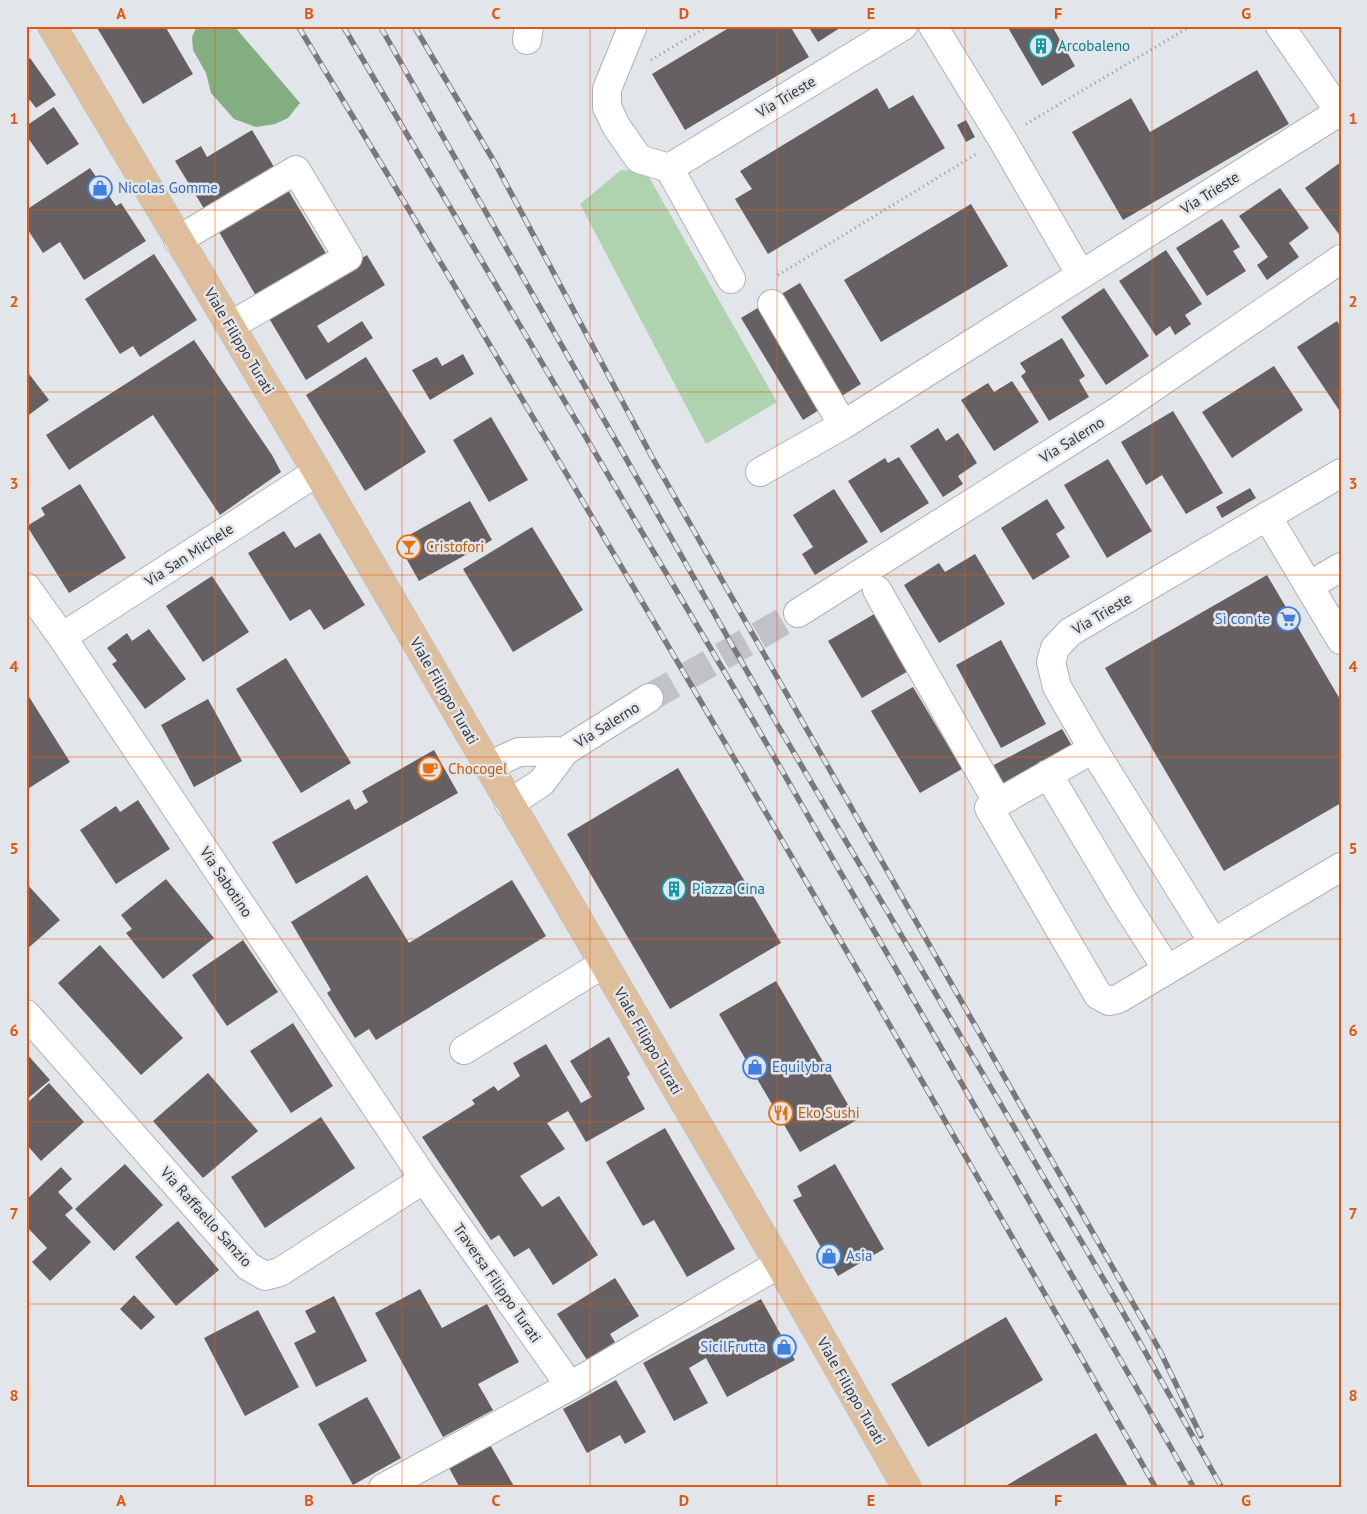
<svg xmlns="http://www.w3.org/2000/svg" width="1367" height="1514" font-family="'PT Sans',sans-serif">
  <style>
    .green { fill: #b0d3af }
    .forest { fill: #82ae81 }
    .building { fill: #666063 }
    .lines { fill: none; stroke-linecap: round; stroke-linejoin: round }
    .minor-tunnel { stroke: #c0c2c7; stroke-width: 28; stroke-dasharray: 28 14; stroke-linecap: butt }
    .minor-casing { stroke: #aeb1b6; stroke-width: 30 }
    .major-casing { stroke: #c3c3c4; stroke-width: 30 }
    .path { stroke: #919396; stroke-width: 3; stroke-dasharray: 1 4; stroke-linecap: butt }
    .minor { stroke: #fff; stroke-width: 28 }
    .major { stroke: #dfbe9b; stroke-width: 28 }
    .rail-casing { stroke: #77797c; stroke-width: 5.5 }
    .rail { stroke: #e2e5ea; stroke-width: 4; stroke-dasharray: 11; stroke-linecap: butt }
    .grid { fill: none; stroke: #df570e; stroke-width: 1; stroke-opacity: 0.55 }
    .labels { text-anchor: middle; stroke-width: 5; stroke-linejoin: round; paint-order: stroke }
    .culture-label { font-size: 15px; fill: #0d838f; stroke: #e2e5ea; text-anchor: start }
    .street-label { font-size: 15px; fill: #363739; stroke: #e2e5ea }
    .shop-label { font-size: 15px; fill: #366cbe; stroke: #e2e5ea; text-anchor: start }
    .food-label { font-size: 15px; fill: #c56008; stroke: #e2e5ea; text-anchor: start }
    .neatline { fill: none; stroke: #df570e; stroke-width: 2 }
    .grid-label { font-size: 16px; text-anchor: middle; font-weight: bold; fill: #df570e }
  </style>
  <rect width="100%" height="100%" fill="#e2e5ea"/>
  <path class="green" d="M621 170 646 172 777 402 706 444 580 204Z"/>
  <path class="forest" d="M197 26H234L300 103 288 118 275 124 256 127 234 119 211 93 206 73 193 50 192 37Z"/>
  <path class="building" d="M96 26H165L193 74 143 104Z
    M732 26H790L809 57 685 130 652 74Z
    M808 26H843L818 42Z
    M1007 26H1052L1075 66 1042 86Z
    M30 58 56 95 36 108 30 100 26 103V61Z
    M1257 70 1289 124 1123 220 1072 132 1131 98 1150 132Z
    M877 88 889 109 913 95 945 148 768 254 735 199 752 189 740 171Z
    M54 107 79 144 47 165 26 135V126Z
    M966 120 975 137 966 142 957 125Z
    M252 130 277 172 206 212 175 161 201 146 207 157Z
    M1341 162V237L1305 188Z
    M90 168 116 206 121 203 146 241 84 280 60 242 43 253 26 227V210Z
    M285 185 327 255 256 296 215 225Z
    M1280 188 1309 228 1289 243 1299 257 1267 280 1257 265 1268 257 1239 216Z
    M971 204 1008 266 881 342 844 280Z
    M1222 219 1240 247 1233 251 1246 271 1207 296 1176 248Z
    M1166 250 1202 304 1185 315 1191 324 1175 335 1170 326 1156 336 1119 281Z
    M154 254 197 320 140 357 133 346 120 354 85 299Z
    M367 255 385 285 317 326 328 343 362 321 373 338 306 380 267 315Z
    M800 283 861 384 803 420 741 318Z
    M1104 288 1149 356 1106 385 1061 317Z
    M1337 321 1341 327V413L1297 347Z
    M1062 338 1085 376 1079 380 1089 397 1049 421 1021 376 1026 372 1020 363Z
    M194 340 272 455 281 472 220 515 153 415 69 470 46 435Z
    M463 354 474 374 430 400 412 370 437 357 442 366Z
    M366 357 426 452 365 491 306 395Z
    M1274 366 1303 410 1232 458 1202 412Z
    M26 370 49 400 26 417Z
    M1012 381 1039 422 994 451 961 400 988 383 994 392Z
    M1173 411 1223 493 1186 514 1162 475 1146 485 1121 442Z
    M491 417 528 480 489 502 453 440Z
    M938 428 946 441 958 433 977 463 958 476 963 484 943 497 910 446Z
    M899 457 929 503 881 533 848 481 885 458 888 463Z
    M1108 459 1152 531 1107 558 1064 485Z
    M80 484 126 558 69 593 27 526 45 515 41 508Z
    M1250 488 1256 498 1222 518 1216 507Z
    M834 489 868 542 815 575 802 554 813 547 793 515Z
    M1047 499 1065 528 1056 534 1070 557 1033 580 1001 528Z
    M470 501 492 540 419 581 397 542Z
    M532 527 583 610 513 652 463 569Z
    M284 531 295 548 320 533 365 605 324 630 310 609 290 621 248 553Z
    M975 554 1005 604 939 643 904 585 939 563 945 572Z
    M1267 575 1341 701V803L1224 871 1105 668Z
    M212 576 249 632 203 662 166 606Z
    M876 613 910 670 862 698 828 641Z
    M149 629 186 679 145 709 112 664 117 661 107 648 127 633 132 641Z
    M1001 640 1046 724 1001 748 956 665Z
    M286 658 351 763 301 793 236 689Z
    M913 687 962 769 920 793 871 711Z
    M26 692 70 762 26 790Z
    M208 699 242 761 194 787 161 725Z
    M1062 729 1072 746 1000 785 990 767Z
    M434 750 458 793 296 884 272 842 349 799 355 810 368 802 362 791Z
    M678 768 781 943 670 1009 567 834Z
    M138 800 170 849 116 884 80 830 116 806 120 812Z
    M367 875 409 943 512 880 546 936 376 1040 369 1029 355 1038 327 993 331 990 291 922Z
    M166 879 214 938 163 979 126 933 132 929 121 915Z
    M26 883 60 920 26 950Z
    M243 940 278 992 227 1026 192 975Z
    M100 945 183 1038 141 1075 58 983Z
    M776 981 857 1120 800 1152 719 1014Z
    M293 1023 333 1086 291 1113 250 1051Z
    M609 1037 630 1074 627 1077 645 1109 586 1142 568 1111 547 1123 565 1149 520 1176 542 1207 559 1196 598 1255 553 1285 529 1248 514 1257 499 1235 491 1240 422 1137 475 1104 472 1100 494 1086 498 1091 520 1076 513 1063 546 1044 581 1103 592 1097 570 1061Z
    M26 1053 50 1080 26 1100Z
    M208 1073 258 1131 203 1178 153 1121Z
    M49 1083 84 1122 41 1161 26 1144V1104Z
    M321 1117 355 1168 265 1228 231 1177Z
    M665 1128 735 1249 687 1277 654 1220 643 1226 606 1162Z
    M125 1164 163 1205 114 1251 75 1209Z
    M835 1164 884 1249 838 1276 793 1200 802 1196 797 1186Z
    M61 1167 72 1179 58 1192 73 1208 65 1215 91 1242 50 1281 32 1262 47 1248 26 1226V1200Z
    M178 1221 219 1270 176 1306 135 1257Z
    M615 1278 639 1316 610 1334 615 1342 587 1360 557 1314Z
    M420 1289 442 1328 487 1304 519 1362 478 1384 493 1410 443 1437 375 1313Z
    M134 1295 155 1317 141 1330 120 1309Z
    M334 1296 367 1361 316 1387 294 1343 316 1332 305 1311Z
    M761 1299 795 1360 727 1397 706 1358 689 1368 708 1403 674 1421 643 1363Z
    M258 1310 299 1387 245 1416 204 1338Z
    M1006 1317 1043 1380 928 1447 891 1384Z
    M616 1380 646 1432 625 1444 620 1435 587 1453 563 1409Z
    M367 1397 401 1458 353 1485 318 1424Z
    M1096 1433 1129 1488H1002Z
    M489 1443 515 1488H460L448 1466Z"/>
  <g class="lines">
    <path class="minor-tunnel" d="M649 698 798 613"/>
    <g class="minor-casing">
      <path id="minor" d="M933 26 1002 139 1081 275
        M1280 26 1341 114
        M632 28 607 89V107L616 126 639 159 669 168 731 279
        M527 40 529 26
        M669 168 903 26
        M178 240 296 170 348 257 230 326
        M772 304 843 425
        M760 472 843 425 1339 112
        M1267 516 1341 640
        M1309 586 1341 567
        M26 587 62 637 424 1179 570 1386
        M877 590 998 803
        M798 613 1118 411 1341 259
        M62 637 317 472
        M1093 749 989 808 1098 995 1109 1001 1118 999 1341 867
        M488 766 519 752 565 751
        M1048 774 1124 902 1167 969
        M509 804 542 782 565 751 649 698
        M1213 942 1093 749 1057 687 1051 662 1055 648 1070 632 1341 473
        M26 1014 248 1266 265 1276 280 1272 424 1179
        M464 1050 603 964
        M383 1488 570 1386 779 1264"/>
    </g>
    <g class="major-casing">
      <path id="major" d="M52 26 317 472 779 1264 907 1488"/>
    </g>
    <path class="path" d="M651 60 708 26
      M1026 124 1191 26
      M778 275 978 153"/>
    <use href="#minor" class="minor"/>
    <use href="#major" class="major"/>
    <g class="rail-casing">
      <path id="rail" d="M298 26C591 509 876 998 1156 1488
        M343 26 757 727 1194 1488
        M380 26 777 724 1117 1302 1222 1488
        M414 26 495 163 652 457 1159 1349 1201 1436"/>
    </g>
    <use href="#rail" class="rail"/>
  </g>
  <path class="grid" d="M215 26V1488M402 26V1488M590 26V1488M777 26V1488M965 26V1488M1152 26V1488M26 210H1341M26 392H1341M26 575H1341M26 757H1341M26 939H1341M26 1122H1341M26 1304H1341"/>
  <defs>
    <g id="building-ring" transform="scale(1.25)"><circle r="9.5" fill="#e2e5ea" stroke="#0f9aa8" stroke-width="1.5"/><path d="M-4-6H4V6H1V3H-1V6H-4ZM-2.5-4.3h1.7v1.8h-1.7ZM.8-4.3h1.7v1.8H.8ZM-2.5-1h1.7V.8h-1.7ZM.8-1h1.7V.8H.8Z" fill="#0f9aa8"/></g>
    <g id="shop-ring" transform="scale(1.25)"><circle r="9.5" fill="#e2e5ea" stroke="#3f7fe0" stroke-width="1.5"/><path d="M-5-2.5h2.3a2.7 3.5 0 0 1 5.4 0H5L5.5 6h-11ZM-1.5-2.5h3a1.5 2.3 0 0 0-3 0Z" fill="#3f7fe0"/></g>
    <g id="bar-ring" transform="scale(1.25)"><circle r="9.5" fill="#e2e5ea" stroke="#e8710a" stroke-width="1.5"/><path d="M-6-5H6L.8 .8V4.5H3.5V6h-7V4.5H-.8V.8Z" fill="#e8710a"/></g>
    <g id="supermarket-ring" transform="scale(1.25)"><circle r="9.5" fill="#e2e5ea" stroke="#3f7fe0" stroke-width="1.5"/><path d="M-6-5.5h2.5l.6 2H6L4.5 2H-2.5L-4.4-4H-6ZM-1.5 3.2a1.3 1.3 0 1 0 .1 0ZM3 3.2a1.3 1.3 0 1 0 .1 0Z" fill="#3f7fe0"/></g>
    <g id="cafe-ring" transform="scale(1.25)"><circle r="9.5" fill="#e2e5ea" stroke="#e8710a" stroke-width="1.5"/><path d="M-5.5-4.5H6V0H3Q3 3.5 0 3.5H-2.5Q-5.5 3.5-5.5 0ZM3-3.2v2h1.7v-2ZM-6 4.5H4V6H-6Z" fill="#e8710a"/></g>
    <g id="restaurant-ring" transform="scale(1.25)"><circle r="9.5" fill="#e2e5ea" stroke="#e8710a" stroke-width="1.5"/><path d="M-5-6h1v4h1v-4h1v4h1v-4h1v5L-1.5 .5V6h-2V.5L-5-1ZM5-6V6H3V1.5H1.5Q1.5-4 5-6Z" fill="#e8710a"/></g>
  </defs>
  <g fill-rule="evenodd">
    <use href="#building-ring" x="1041" y="46"/>
    <use href="#shop-ring" x="100" y="188"/>
    <use href="#bar-ring" x="409" y="547"/>
    <use href="#supermarket-ring" x="1288" y="619"/>
    <use href="#cafe-ring" x="430" y="769"/>
    <use href="#building-ring" x="674" y="889"/>
    <use href="#shop-ring" x="755" y="1067"/>
    <use href="#restaurant-ring" x="781" y="1113"/>
    <use href="#shop-ring" x="829" y="1256"/>
    <use href="#shop-ring" x="784" y="1347"/>
  </g>
  <g class="labels">
    <g class="culture-label">
      <text x="1058" y="51">Arcobaleno</text>
      <text x="692" y="894">Piazza Cina</text>
    </g>
    <g class="street-label">
      <text transform="translate(786 97) rotate(-31)" y="5">Via Trieste</text>
      <text transform="translate(1210 193) rotate(-32)" y="5">Via Trieste</text>
      <text transform="translate(239 341) rotate(59)" y="5">Viale Filippo Turati</text>
      <text transform="translate(1072 440) rotate(-32)" y="5">Via Salerno</text>
      <text transform="translate(189 555) rotate(-33)" y="5">Via San Michele</text>
      <text transform="translate(1102 614) rotate(-31)" y="5">Via Trieste</text>
      <text transform="translate(444 691) rotate(60)" y="5">Viale Filippo Turati</text>
      <text transform="translate(607 725) rotate(-32)" y="5">Via Salerno</text>
      <text transform="translate(226 882) rotate(56)" y="5">Via Sabotino</text>
      <text transform="translate(648 1041) rotate(60)" y="5">Viale Filippo Turati</text>
      <text transform="translate(206 1217) rotate(48)" y="5">Via Raffaello Sanzio</text>
      <text transform="translate(497 1283) rotate(55)" y="5">Traversa Filippo Turati</text>
      <text transform="translate(851 1391) rotate(60)" y="5">Viale Filippo Turati</text>
    </g>
    <g class="shop-label">
      <text x="118" y="193">Nicolas Gomme</text>
      <text x="1270" y="624" text-anchor="end">Sì con te</text>
      <text x="772" y="1072">Equilybra</text>
      <text x="846" y="1261">Asia</text>
      <text x="766" y="1352" text-anchor="end">SicilFrutta</text>
    </g>
    <g class="food-label">
      <text x="426" y="552">Cristofori</text>
      <text x="448" y="774">Chocogel</text>
      <text x="798" y="1118">Eko Sushi</text>
    </g>
  </g>
  <rect width="1367" height="1514" fill="none" stroke="#e2e5ea" stroke-width="55"/>
  <rect x="28" y="28" width="1312" height="1458" class="neatline"/>
  <g class="grid-label">
    <text x="121" y="19">A</text>
    <text x="309" y="19">B</text>
    <text x="496" y="19">C</text>
    <text x="684" y="19">D</text>
    <text x="871" y="19">E</text>
    <text x="1058" y="19">F</text>
    <text x="1246" y="19">G</text>
    <text x="14" y="124">1</text>
    <text x="1353" y="124">1</text>
    <text x="14" y="307">2</text>
    <text x="1353" y="307">2</text>
    <text x="14" y="489">3</text>
    <text x="1353" y="489">3</text>
    <text x="14" y="672">4</text>
    <text x="1353" y="672">4</text>
    <text x="14" y="854">5</text>
    <text x="1353" y="854">5</text>
    <text x="14" y="1036">6</text>
    <text x="1353" y="1036">6</text>
    <text x="14" y="1219">7</text>
    <text x="1353" y="1219">7</text>
    <text x="14" y="1401">8</text>
    <text x="1353" y="1401">8</text>
    <text x="121" y="1506">A</text>
    <text x="309" y="1506">B</text>
    <text x="496" y="1506">C</text>
    <text x="684" y="1506">D</text>
    <text x="871" y="1506">E</text>
    <text x="1058" y="1506">F</text>
    <text x="1246" y="1506">G</text>
  </g>
</svg>
